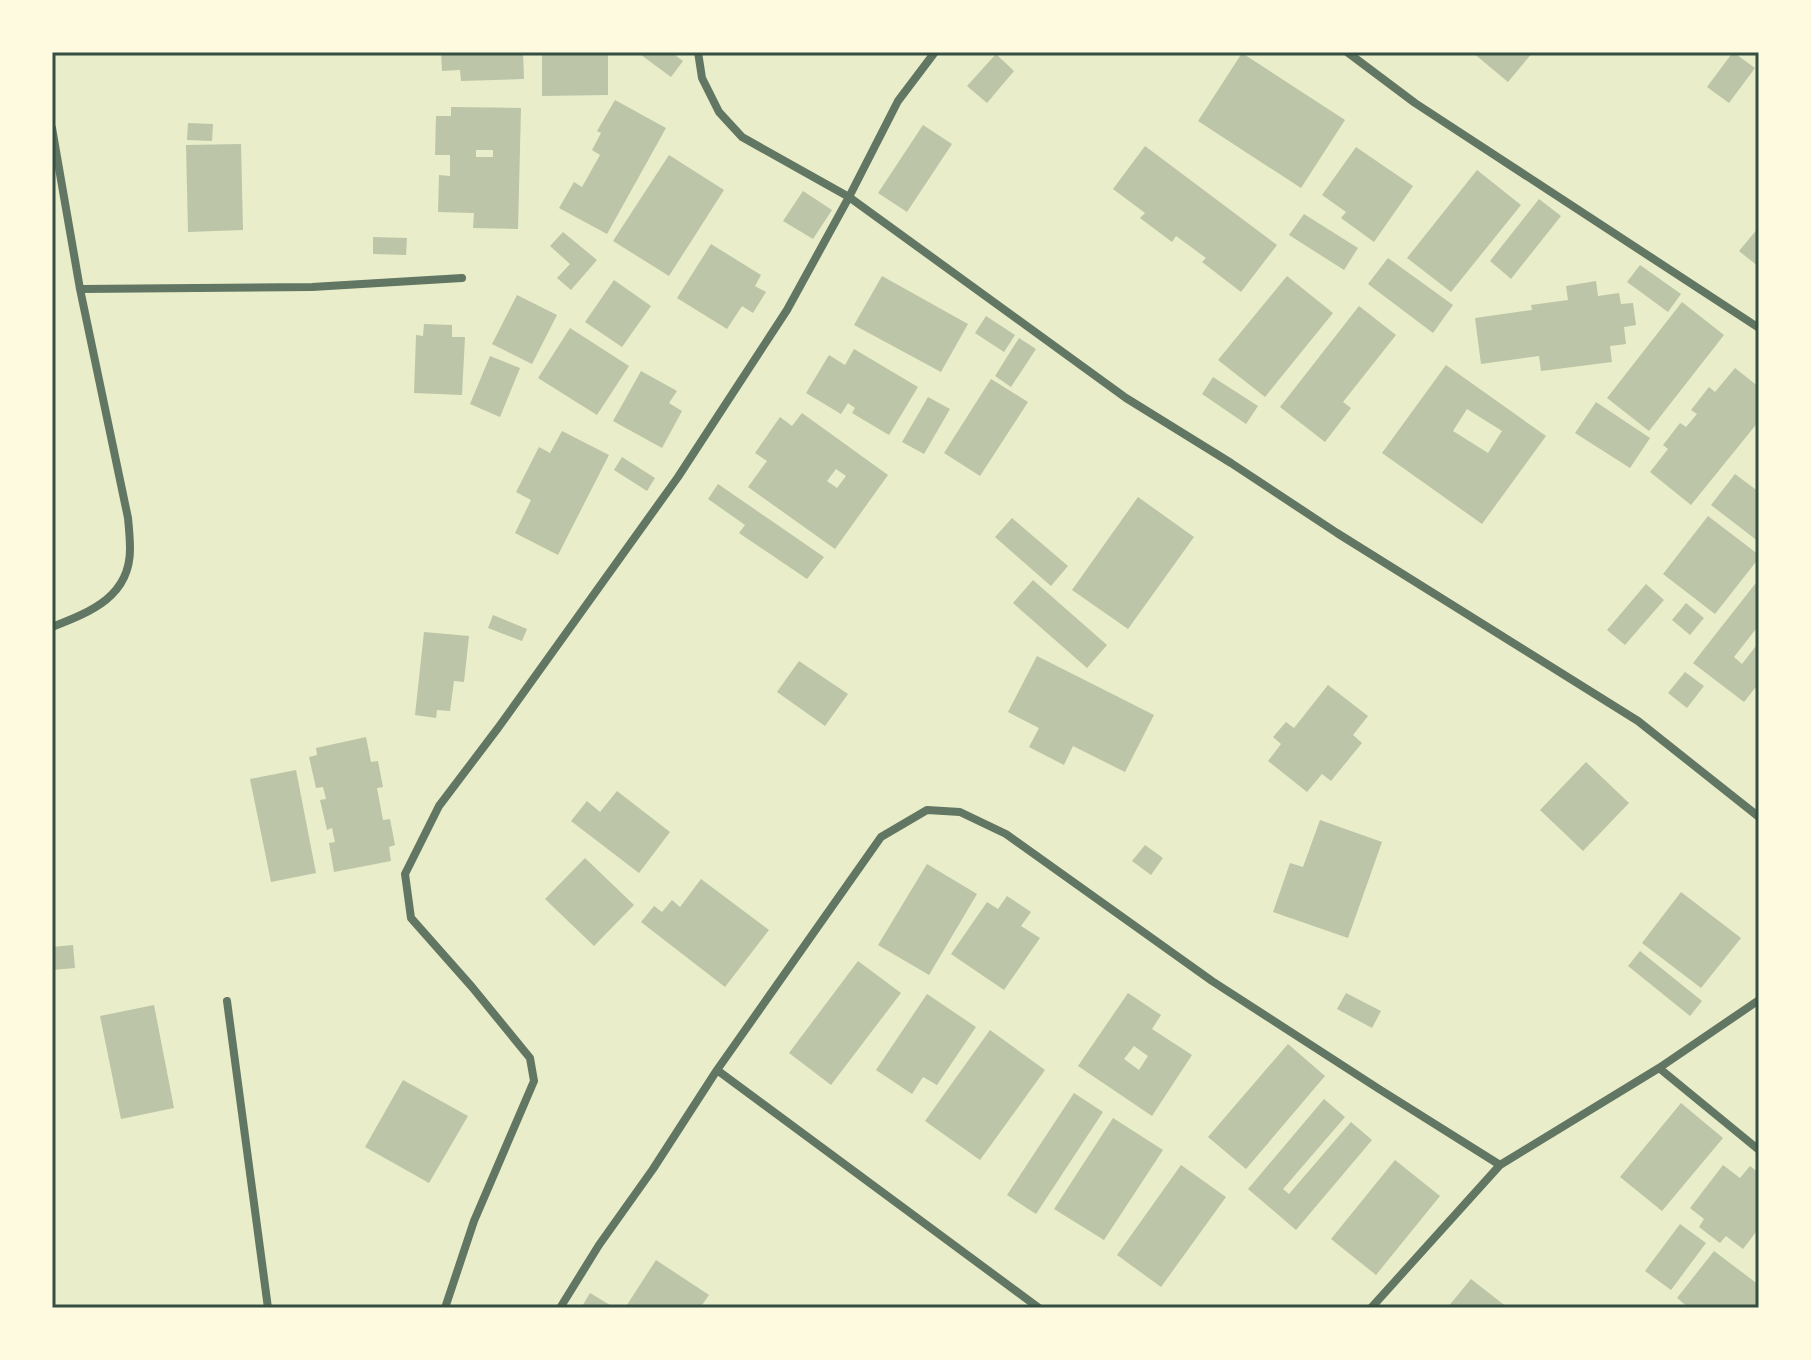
<svg xmlns="http://www.w3.org/2000/svg" width="1811" height="1360" font-family="'Alegreya Sans',sans-serif">
  <style>
    .building { fill: #bcc5a7; fill-rule: evenodd }
    .lines { fill: none; stroke-linecap: round; stroke-linejoin: round }
    .minor { stroke: #617663; stroke-width: 8 }
    .neatline { fill: none; stroke: #344e41; stroke-width: 3 }
  </style>
  <rect width="100%" height="100%" fill="#e9edc9"/>
  <path class="building" d="M441 52H523L524 79 461 81 460 70 442 71Z
    M542 52H608V95L542 96Z
    M637 52H671L683 61 671 77Z
    M1472 52H1533L1508 82Z
    M1733 52 1755 68 1729 103 1707 87Z
    M1242 53 1345 120 1301 188 1198 121Z
    M996 54 1014 71 987 103 967 86Z
    M615 100 666 128 607 234 559 208 574 182 582 187 600 155 592 150 601 133 597 131Z
    M451 107 521 108 518 229 473 228 474 213 438 212 439 175 450 176V155H435L436 116H451ZM476 150H493V157H476Z
    M188 123 213 124 212 141 187 140Z
    M923 125 952 144 907 212 878 193Z
    M241 144 243 230 188 232 186 145Z
    M1145 146 1277 245 1241 292 1202 262 1206 258 1176 236 1172 242 1140 218 1145 213 1113 189Z
    M1356 147 1413 186 1374 242 1341 218 1346 212 1322 195Z
    M669 155 724 190 669 276 613 241Z
    M1477 170 1521 205 1451 292 1407 258Z
    M803 191 832 210 813 239 783 221Z
    M1539 199 1561 216 1511 279 1490 261Z
    M1304 214 1358 248 1344 270 1289 235Z
    M1759 227V267L1739 251Z
    M563 232 597 260 571 290 557 278 570 264 550 246Z
    M373 237 407 238 406 255 373 254Z
    M711 244 761 275 755 286 766 292 753 313 742 306 727 329 677 298Z
    M1388 258 1453 305 1433 333 1368 284Z
    M1640 265 1681 294 1668 312 1627 282Z
    M882 276 968 324 941 372 854 325Z
    M1287 276 1333 313 1265 397 1218 360Z
    M614 280 651 306 622 347 585 322Z
    M1596 281 1598 296 1619 293 1621 304 1633 303 1636 325 1624 327 1626 344 1610 346 1612 362 1541 371 1539 356 1481 364 1475 318 1532 310 1531 305 1568 300 1566 286Z
    M517 295 557 315 532 364 492 344Z
    M1682 302 1724 335 1649 431 1607 398Z
    M1359 306 1396 335 1343 402 1351 408 1325 442 1280 407Z
    M986 316 1015 335 1004 352 975 333Z
    M424 324 452 325V337H465L462 395 414 393 416 335 423 336Z
    M570 328 629 366 597 415 538 378Z
    M1019 338 1036 349 1011 387 995 376Z
    M854 349 918 387 889 435 852 413 855 408 848 403 841 414 806 393 829 355 845 365Z
    M490 356 520 368 500 417 470 404Z
    M1446 365 1546 436 1482 524 1382 453ZM1467 409 1502 431 1488 453 1453 431Z
    M1735 368 1759 387V421L1691 505 1650 472 1668 449 1663 445 1680 423 1686 427 1697 414 1691 410 1709 387 1715 392Z
    M641 371 677 391 669 403 682 411 662 448 613 421Z
    M1213 377 1258 406 1246 424 1202 394Z
    M991 379 1028 402 980 476 944 453Z
    M928 397 950 409 924 454 902 442Z
    M1596 402 1650 438 1630 468 1575 433Z
    M802 413 888 475 835 549 748 487 767 461 755 453 780 417 792 426ZM836 469 846 476 837 488 827 481Z
    M562 431 609 455 558 555 515 533 531 500 516 492 539 447 550 453Z
    M622 457 655 478 647 491 614 470Z
    M1735 474 1759 492V542L1711 505Z
    M718 484 824 557 807 579 739 533 745 525 708 499Z
    M1138 497 1194 537 1128 629 1072 590Z
    M1708 516 1759 555V558L1715 614 1663 574Z
    M1012 518 1068 566 1051 586 995 537Z
    M1759 579V625L1734 657 1742 664 1759 642V683L1744 702 1693 663Z
    M1033 580 1107 645 1087 668 1013 603Z
    M1646 584 1664 600 1625 645 1607 630Z
    M1686 603 1704 618 1690 635 1672 620Z
    M493 615 527 629 522 641 488 628Z
    M424 632 469 636 464 682 454 681 450 711 437 710 436 718 415 715Z
    M1037 656 1154 715 1125 772 1073 746 1064 765 1029 747 1039 728 1008 712Z
    M799 661 848 694 825 726 777 692Z
    M1685 672 1704 686 1687 708 1668 693Z
    M1328 685 1368 716 1353 735 1362 743 1331 781 1322 774 1307 792 1268 761 1281 744 1273 737 1286 722 1294 728Z
    M366 737 371 762 378 761 383 787 377 788 383 820 390 819 395 845 389 847 391 861 334 872 329 843 335 842 332 828 327 830 320 800 326 799 323 787 316 788 309 757 317 755 316 748Z
    M1586 762 1629 803 1583 851 1540 810Z
    M296 770 316 873 271 882 250 779Z
    M617 791 670 832 639 873 571 821 587 801 600 812Z
    M1320 820 1382 842 1348 938 1273 912 1290 863 1303 867Z
    M1145 845 1163 858 1151 875 1132 861Z
    M585 858 634 905 594 946 545 899Z
    M927 864 977 894 929 975 878 945Z
    M701 879 769 930 725 987 641 922 654 906 662 912 672 900 680 907Z
    M1681 892 1741 938 1701 988 1642 943Z
    M1007 896 1031 912 1021 926 1040 938 1004 990 951 954 987 902 998 909Z
    M73 945 75 968 52 970V947Z
    M1640 951 1702 1001 1690 1016 1628 966Z
    M858 961 901 993 831 1085 789 1053Z
    M1128 993 1161 1015 1152 1029 1192 1055 1152 1116 1078 1066ZM1134 1046 1148 1056 1139 1070 1124 1059Z
    M1346 993 1381 1011 1372 1028 1337 1009Z
    M927 994 976 1027 937 1085 923 1077 912 1094 876 1070Z
    M154 1005 174 1108 121 1119 100 1016Z
    M990 1030 1045 1070 980 1160 925 1121Z
    M1288 1044 1325 1076 1246 1169 1208 1137Z
    M403 1080 468 1116 429 1183 365 1147Z
    M1074 1093 1103 1112 1036 1214 1007 1195Z
    M1324 1099 1345 1117 1283 1189 1289 1194 1351 1122 1372 1140 1296 1230 1248 1189Z
    M1681 1103 1723 1138 1662 1211 1620 1177Z
    M1113 1118 1163 1150 1104 1240 1054 1209Z
    M1395 1160 1440 1196 1376 1275 1331 1239Z
    M1181 1165 1226 1197 1161 1287 1117 1255Z
    M1723 1165 1740 1178 1750 1166 1759 1173V1228L1743 1249 1726 1236 1720 1243 1699 1227 1704 1219 1690 1208Z
    M1680 1224 1706 1243 1671 1290 1645 1271Z
    M1714 1251 1759 1285V1308H1689L1677 1298Z
    M656 1260 709 1295 700 1308H625Z
    M1471 1279 1508 1308H1447Z
    M590 1293 615 1308H581Z"/>
  <g class="lines">
    <path class="minor" d="M698 52 702 78 719 112 742 137 849 197 1126 398 1231 463 1337 533 1638 721 1759 817
      M1347 52 1415 103 1759 328
      M52 128 80 289 312 287 462 278
      M52 627C90 612 130 597 130 549 130 539 129 528 128 518L80 289
      M227 1001 268 1308
      M1659 1068 1759 1150
      M717 1070 1039 1308
      M445 1308 474 1221 534 1081 530 1058 472 987 411 918 405 874 439 806 498 728 678 477 787 310 849 197 898 101 935 52
      M560 1308 599 1245 653 1169 717 1070 881 837 927 810 960 812 1006 834 1212 981 1379 1089 1500 1165
      M1371 1308 1500 1165 1659 1068 1759 1000"/>
  </g>
  <rect width="1811" height="1360" fill="none" stroke="#fefae0" stroke-width="108"/>
  <rect x="54" y="54" width="1703" height="1252" class="neatline"/>
</svg>
